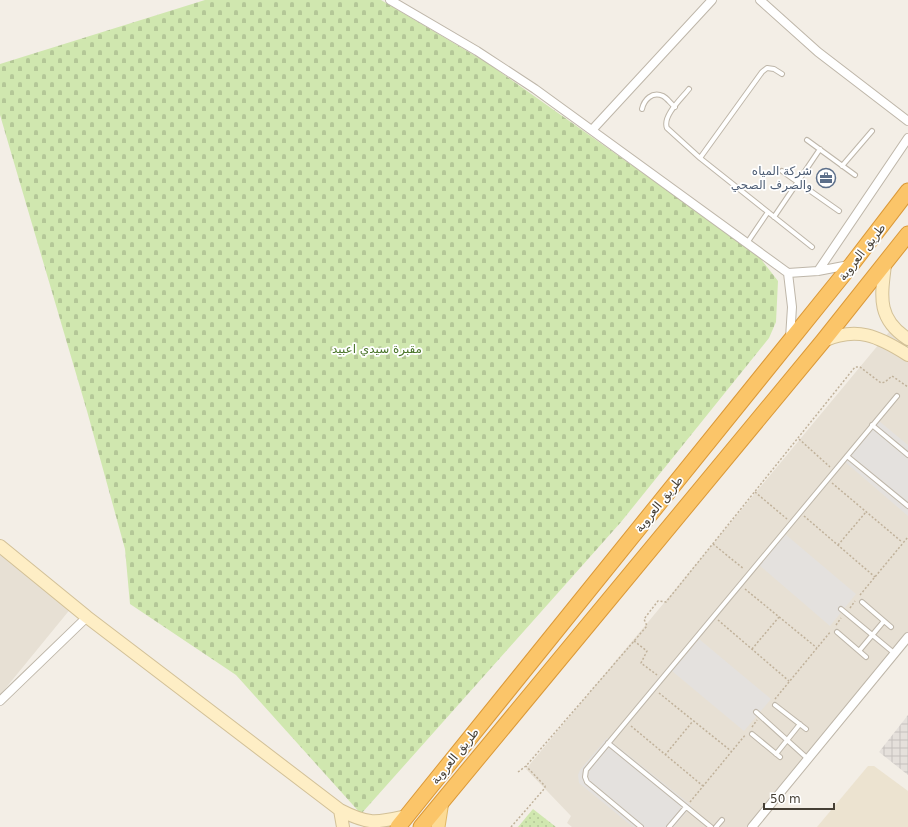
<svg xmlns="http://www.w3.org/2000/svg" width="908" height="827" font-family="'DejaVu Sans',Cairo,sans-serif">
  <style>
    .residential { fill: #e7e0d4 }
    .industrial { fill: url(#industrial-grid) }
    .education { fill: #ece3d0 }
    .grass { fill: url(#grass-dots) }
    .cemetery { fill: url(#cemetery-stones) }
    .parking { fill: #e4e1de }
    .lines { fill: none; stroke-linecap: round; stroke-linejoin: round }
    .lane-casing { stroke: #beb6a9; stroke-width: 6 }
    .street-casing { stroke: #beb6a9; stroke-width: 10 }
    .secondary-casing { stroke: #d2c097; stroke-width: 14 }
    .primary-casing { stroke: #e2b865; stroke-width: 15 }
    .highway-casing { stroke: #db9938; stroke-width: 17 }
    .path { stroke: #c0b19a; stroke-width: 1.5; stroke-dasharray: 2 2; stroke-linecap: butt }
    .lane { stroke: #fff; stroke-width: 4 }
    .street { stroke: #fff; stroke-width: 8 }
    .secondary { stroke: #feeec5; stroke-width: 12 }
    .primary { stroke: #fcdb95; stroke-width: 13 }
    .highway { stroke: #fbc569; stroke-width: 15 }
    .labels { text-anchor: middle; stroke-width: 3.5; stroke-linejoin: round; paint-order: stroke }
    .service-label { font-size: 12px; fill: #4e5e75; stroke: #fff; text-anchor: end }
    .street-label { font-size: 12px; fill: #453f35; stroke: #fff }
    .park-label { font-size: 12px; fill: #4a762a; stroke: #fff }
  </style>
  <defs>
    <pattern id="industrial-grid" width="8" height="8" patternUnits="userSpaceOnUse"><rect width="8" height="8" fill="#e5e0db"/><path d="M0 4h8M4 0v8" fill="none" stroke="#c6c1bd"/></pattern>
    <pattern id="grass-dots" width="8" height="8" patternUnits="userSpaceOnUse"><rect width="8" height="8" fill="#d0e7af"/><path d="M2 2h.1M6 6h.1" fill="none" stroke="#b4c797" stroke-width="1.8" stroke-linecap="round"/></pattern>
    <pattern id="cemetery-stones" width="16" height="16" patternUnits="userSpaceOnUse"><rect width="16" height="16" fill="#d0e7af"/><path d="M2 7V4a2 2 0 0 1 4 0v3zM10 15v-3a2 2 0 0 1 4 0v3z" fill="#b4c797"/></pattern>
  </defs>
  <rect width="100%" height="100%" fill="#f3eee6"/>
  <path class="residential" d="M889 332 908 343V637L752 827H572L567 823 571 816 526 769Z
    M0 552 72 607 0 695Z"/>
  <path class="industrial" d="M908 715V775L879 752Z"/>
  <path class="education" d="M868 766H874L908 791V827H817Z"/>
  <path class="grass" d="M533 809 556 827H518Z"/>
  <path class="cemetery" d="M205 0H381L489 64 757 254 778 281 776 322 769 338 621 522 361 814 236 675 130 604 125 549 87 411 0 115V64Z"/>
  <path class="parking" d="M879 421 908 445V516L844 461Z
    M785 534 856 594 830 626 759 565Z
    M699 639 771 699 744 731 672 671Z
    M607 738 692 806 674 827H633L579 783 578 775 580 770Z"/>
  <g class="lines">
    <g class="lane-casing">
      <path id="lane" d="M689 89C682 98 662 116 667 128L700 158 812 247
        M642 109C644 100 652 91 663 96 667 98 671 104 675 107
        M807 140 855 175
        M700 158 762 72 767 68 774 69 782 74
        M842 166 872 131
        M782 171 839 211
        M774 217 820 149
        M747 243 768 212
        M872 425 908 455
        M847 456 908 506
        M862 602 891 627
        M841 609 894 653
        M837 632 866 657
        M859 651 884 621
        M775 705 806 729
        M756 712 808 759
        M752 734 780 757
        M608 743 711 827
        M776 754 800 724
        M641 827 587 782 585 777 586 770 897 396
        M669 827 686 807
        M716 827 722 820"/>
    </g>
    <g class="street-casing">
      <path id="street" d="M390 0 477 51 535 89 788 273 818 271 849 265
        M760 0 818 52 908 121
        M592 130 712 0
        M818 271 908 138
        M788 273 792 307 790 338
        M0 701 87 617
        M752 827 908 637"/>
    </g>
    <g class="secondary-casing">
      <path id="secondary" d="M885 265C881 297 877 319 908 339
        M823 341C857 326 878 336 908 355
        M0 546 87 617 340 810C369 825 376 823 407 816
        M340 810 343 827"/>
    </g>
    <g class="primary-casing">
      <path id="primary" d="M438 827 442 801"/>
    </g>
    <g class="highway-casing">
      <path id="highway" d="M398 827 852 264 908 191
        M421 827 823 341 908 234"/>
    </g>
    <path class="path" d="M799 439 830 467
      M832 483 902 542
      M755 492 787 519
      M804 516 875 577
      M713 544 744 569
      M838 545 866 512
      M745 589 817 648
      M860 595 908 537
      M850 608 855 601
      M718 620 789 681
      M836 625 841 618
      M634 641 647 651 641 663 657 675
      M752 649 779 617
      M659 693 731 751
      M775 699 831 631
      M631 726 703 786
      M752 727 757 720
      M665 755 693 721
      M518 772 526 766 647 626 644 619 658 601 666 602 855 367H860L881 383 885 382 892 376 908 387
      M690 802 746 734
      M511 827 545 788V786L526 766"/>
    <use href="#lane" class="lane"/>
    <use href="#street" class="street"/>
    <use href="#secondary" class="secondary"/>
    <use href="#primary" class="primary"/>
    <use href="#highway" class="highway"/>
  </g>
  <defs>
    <g id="office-ring" transform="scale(1)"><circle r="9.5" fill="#fff" stroke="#5c6f8a" stroke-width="1.5"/><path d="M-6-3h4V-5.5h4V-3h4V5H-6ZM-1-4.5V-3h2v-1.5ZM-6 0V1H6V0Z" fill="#5c6f8a"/></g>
  </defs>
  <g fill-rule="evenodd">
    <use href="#office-ring" x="826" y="178"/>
  </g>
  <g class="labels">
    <g class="service-label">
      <text x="812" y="175">شركة المياه<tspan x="812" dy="14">والصرف الصحي</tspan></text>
    </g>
    <g class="street-label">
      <text transform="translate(862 252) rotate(-52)" y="4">طريق العروبة</text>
      <text transform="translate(659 504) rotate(-51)" y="4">طريق العروبة</text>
      <text transform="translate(455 756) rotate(-51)" y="4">طريق العروبة</text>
    </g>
    <g class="park-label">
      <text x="377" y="353">مقبرة سيدي اعبيد</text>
    </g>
  </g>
  <path d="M764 803v6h70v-6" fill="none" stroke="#453f35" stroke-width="2"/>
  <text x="770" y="803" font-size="12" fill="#453f35" stroke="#ffffff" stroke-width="3" paint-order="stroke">50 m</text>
</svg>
